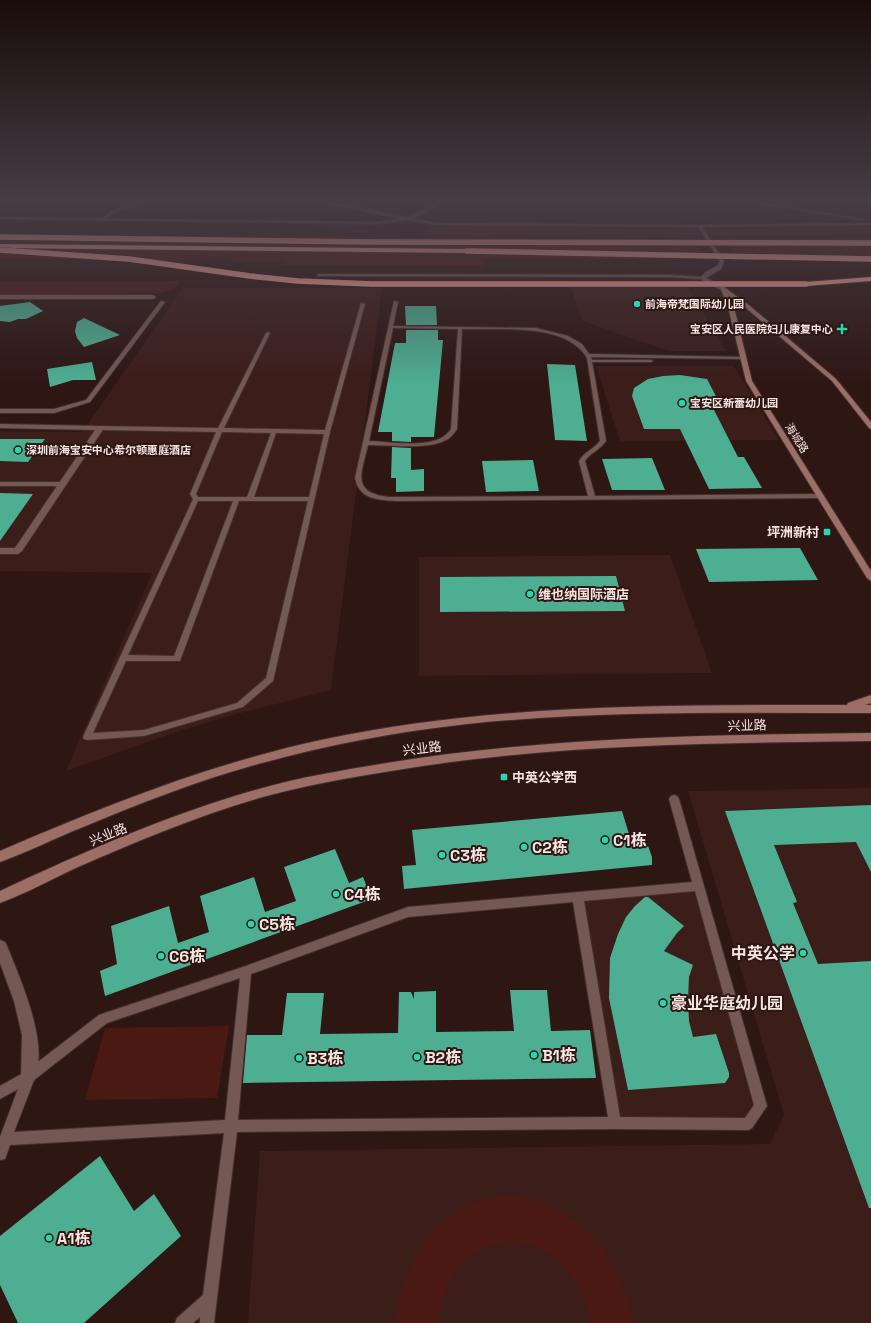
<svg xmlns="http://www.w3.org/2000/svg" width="871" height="1323" font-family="'Space Grotesk','Noto Sans SC',sans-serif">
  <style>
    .built { fill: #3b1d19 }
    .green { fill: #4b1913 }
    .building { fill: #4dae92 }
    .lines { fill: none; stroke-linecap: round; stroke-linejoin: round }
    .lane-casing { stroke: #42302f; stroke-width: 2 }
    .street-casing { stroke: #42302f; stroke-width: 2 }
    .secondary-casing { stroke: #42302f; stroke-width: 2 }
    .highway-casing { stroke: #42302f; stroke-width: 2 }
    .lane { fill: #745853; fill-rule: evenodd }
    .street { fill: #745853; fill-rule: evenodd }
    .secondary { fill: #9c6e66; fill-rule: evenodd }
    .highway { fill: #fba294; fill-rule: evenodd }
    .highway-bridge-casing { stroke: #42302f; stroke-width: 6; stroke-linecap: butt }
    .highway-bridge { stroke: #fba294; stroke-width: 5.5 }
    .poi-dot { fill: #2ad5ac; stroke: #2e1613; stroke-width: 1.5 }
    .labels { text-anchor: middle; stroke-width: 4; stroke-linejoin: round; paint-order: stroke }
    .far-poi-label { font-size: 11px; font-weight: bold; fill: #f7e5e2; stroke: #2e1613; text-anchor: start }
    .far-street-label { font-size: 11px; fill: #f7e5e2; stroke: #2e1613 }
    .poi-label { font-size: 13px; font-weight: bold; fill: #f7e5e2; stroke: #2e1613; text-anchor: start }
    .street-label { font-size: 13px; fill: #f7e5e2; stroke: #2e1613 }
    .near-poi-label { font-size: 16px; font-weight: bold; fill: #f7e5e2; stroke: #2e1613; text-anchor: start }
  </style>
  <rect width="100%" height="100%" fill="#2e1613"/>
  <path class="built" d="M571 287H688L726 351H669L582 321Z
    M183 288H382L331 690 229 716 176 732 66 771 152 573 0 571V431L82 432Z
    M596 366H734L779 440 620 441Z
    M670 555 712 673 419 676V557Z
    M871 788V1323H248L260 1151 770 1144 784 1115 688 791Z
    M695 890 756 1104 746 1117H618L583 902Z"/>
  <path class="green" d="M455 225 704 227 871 225V235H426L428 228H448Z
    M180 236 693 240 708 259H483L484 266 282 265 284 262 0 258V237L137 239Z
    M723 239H871V259H737Z
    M0 281H180L174 289 162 293 0 294Z
    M229 1026 217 1098 85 1100 105 1028Z
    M503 1196C512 1197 524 1196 533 1199 589 1217 624 1266 634 1323H591C586 1301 578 1281 562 1264 550 1253 535 1245 519 1243 470 1238 442 1279 439 1323H396C400 1278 419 1234 459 1210 465 1207 470 1203 476 1201 484 1199 494 1198 503 1196Z"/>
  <path class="building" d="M30 302 43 311 26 319H18L10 322 0 321V306Z
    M405 306H436L437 325H406Z
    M84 318 120 335 84 347 77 338 75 331 77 322Z
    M406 330H438V340H443L434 437H411V442L392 441V432H378L395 343H406Z
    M92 362 96 380H73L50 387 47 369Z
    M547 364 575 365 587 441 555 440Z
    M680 375 707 379 719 402 714 410 738 457H744L762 488 709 489 680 429H644L632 396 634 388 648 379 663 376Z
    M0 439H45L28 462 0 461Z
    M392 447 411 448V470L424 469V491L396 492V478H391Z
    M652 458 665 490H612L602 459Z
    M533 460 539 491 486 492 482 461Z
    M0 493 33 494 0 541Z
    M800 548 818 580 709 582 696 549Z
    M616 576 625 611 440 612V577Z
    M871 805V872L856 842 774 845 797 902 793 903 818 964 871 961V1208H869L725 811Z
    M622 811 632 844 647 843 652 857V865L404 889 402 866 416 865 412 830Z
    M335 849 349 883 363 877 372 899 105 996 100 971 117 964 111 926 169 906 178 943 209 932 200 896 254 877 265 912 296 901 284 867Z
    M645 897H648L684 926 677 933 664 951 693 965 689 977 688 1000 689 1021 693 1037 716 1034 729 1073V1077L725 1083 628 1090 609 998 610 958 618 934 626 917 635 906Z
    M510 990H547L551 1031 590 1030 596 1078 243 1083 247 1035H282L287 993H324L320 1034 398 1033 399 992H411L414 999V992L436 991V1032L514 1031Z
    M100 1156 134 1211 154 1194 181 1236 84 1323H18L0 1285V1236Z"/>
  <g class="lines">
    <g class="lane-casing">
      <path id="lane" d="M150 198H156L112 214 104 221 101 220 110 212Z
        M318 274 669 275 703 277 705 278 703 279 669 277 317 276Z
        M161 301 165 302 90 402 54 413H0V409H54L86 400Z
        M394 301 398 302 393 326 536 328 568 336 582 344 589 354 745 357V358L743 359 591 357 592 360H651L653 361 651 362H592L606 441C600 450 590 453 585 461L595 496 820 494 823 496 820 498 396 501C377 500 359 499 355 478ZM393 328 458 329 451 429C448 433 444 437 439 439 420 447 390 442 369 441ZM462 329C498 330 567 322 587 358L600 441C594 449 584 452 579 461L588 496 389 497C350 493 362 472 368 445 388 445 429 450 446 440 451 438 454 433 457 429Z
        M361 303 365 304 330 432 273 681 243 707 144 736 87 740 84 739 83 737 193 499 190 494 216 432 100 430 97 428 100 426 218 428 266 333 268 332 270 333 224 428 325 430ZM222 432 271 433 247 497H198L196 494ZM276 433 324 434 309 497H254ZM198 501H233L174 656 128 655ZM239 501H308L266 678 237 703 144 730 93 733 126 661H180Z
        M0 482H62L65 484 62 486H0Z
        M674 795 677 796 679 799 767 1106 752 1128 748 1130 615 1129 237 1132 214 1323H200V1317L193 1323H175L177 1318 203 1295 224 1133 10 1145 5 1159 0 1160V1137L18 1089 0 1099V1086L25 1072 99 1015 246 966 408 907 692 882 669 799 671 796ZM695 891 754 1105 745 1118 620 1117 584 901ZM573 902 608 1117 238 1120 251 974 408 917ZM240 978 225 1120 14 1132 34 1080 107 1023Z"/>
    </g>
    <g class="street-casing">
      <path id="street" d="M11 198H19L0 204V202Z
        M311 198 408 217 447 198H453L413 218 436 223 699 225 871 223V225L702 227 724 261 721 269 706 278 724 287V289L722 290 704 282 700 278 706 272 717 266 720 261 698 227 436 225 409 220 377 224 0 219V217L377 222 401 219 300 198Z
        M721 198H734L863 219 861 220Z
        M0 295H153L156 297 153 299H0Z
        M0 424 100 426 104 428 22 551 18 554H0V548H15L95 430 0 428Z
        M0 940 5 942 7 946C21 981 50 1045 34 1081L29 1084 24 1081 21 1076 22 1035 14 1001 0 963Z"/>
    </g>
    <g class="secondary-casing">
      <path id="secondary" d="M9 198 8 199 0 201V199Z
        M720 287H724L750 306 836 379 871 422V429L869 428 832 381 746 308 728 295 734 307 752 381 871 571V581L867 578 746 381 728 307Z
        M871 695V703L865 705H871V713C737 713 601 710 467 724 394 732 322 746 251 766 194 782 138 804 83 827 55 838 28 852 0 862V851C104 806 210 764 321 740 494 703 671 705 847 705L848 703Z
        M871 733V741C711 743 549 744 391 771 346 778 302 786 259 798 197 816 137 841 78 867 52 879 27 893 0 903V891C84 852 170 814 259 789 301 777 344 770 387 763 547 737 709 735 871 733Z"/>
    </g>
    <g class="highway-casing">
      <path id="highway" d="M0 244 467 249 470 251 467 253 0 248Z
        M871 277V281L806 286 803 284 806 282Z"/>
    </g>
    <use href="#lane" class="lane"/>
    <use href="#street" class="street"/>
    <use href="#secondary" class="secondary"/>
    <use href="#highway" class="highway"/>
    <g class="highway-bridge-casing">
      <path id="highway-bridge" d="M0 237 374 242 871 243
        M0 250 129 259 250 276 298 281 372 284H806
        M467 251 871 259"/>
    </g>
    <use href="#highway-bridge" class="highway-bridge"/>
  </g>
  <linearGradient id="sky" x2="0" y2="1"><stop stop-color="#190c0a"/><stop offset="0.52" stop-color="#463c44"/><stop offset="1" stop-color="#463c44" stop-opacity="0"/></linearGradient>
  <rect width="871" height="384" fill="url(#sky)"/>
  <g class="poi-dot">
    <circle cx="637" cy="304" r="4"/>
    <path d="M840 323h4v4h4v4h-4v4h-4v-4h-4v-4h4z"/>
    <circle cx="682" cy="403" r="4"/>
    <circle cx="18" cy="450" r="4"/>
    <rect x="823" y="528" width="8" height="8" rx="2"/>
    <circle cx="530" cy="594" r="4"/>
    <rect x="500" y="773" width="8" height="8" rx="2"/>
    <circle cx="605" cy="840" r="4"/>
    <circle cx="524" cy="847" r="4"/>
    <circle cx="442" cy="855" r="4"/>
    <circle cx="336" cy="894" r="4"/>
    <circle cx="251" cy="924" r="4"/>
    <circle cx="803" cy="953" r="4"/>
    <circle cx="161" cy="956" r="4"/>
    <circle cx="663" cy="1003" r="4"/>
    <circle cx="534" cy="1055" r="4"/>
    <circle cx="417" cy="1057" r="4"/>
    <circle cx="299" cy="1058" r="4"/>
    <circle cx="49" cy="1238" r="4"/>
  </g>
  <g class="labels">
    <g class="far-poi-label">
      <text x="645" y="308">前海帝梵国际幼儿园</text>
      <text x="833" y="333" text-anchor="end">宝安区人民医院妇儿康复中心</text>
      <text x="690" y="407">宝安区新蕾幼儿园</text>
      <text x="26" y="454">深圳前海宝安中心希尔顿惠庭酒店</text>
    </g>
    <g class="far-street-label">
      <text transform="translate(797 438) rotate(58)" y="4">海城路</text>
    </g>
    <g class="poi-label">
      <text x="819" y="537" text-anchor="end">坪洲新村</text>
      <text x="538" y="599">维也纳国际酒店</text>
      <text x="512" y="782">中英公学西</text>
    </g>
    <g class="street-label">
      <text transform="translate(747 725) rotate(-2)" y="5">兴业路</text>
      <text transform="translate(422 748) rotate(-7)" y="5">兴业路</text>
      <text transform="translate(108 834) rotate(-22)" y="5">兴业路</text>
    </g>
    <g class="near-poi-label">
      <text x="613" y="846">C1栋</text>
      <text x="532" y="853">C2栋</text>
      <text x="450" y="861">C3栋</text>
      <text x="344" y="900">C4栋</text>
      <text x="259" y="930">C5栋</text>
      <text x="795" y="959" text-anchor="end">中英公学</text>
      <text x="169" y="962">C6栋</text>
      <text x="671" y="1009">豪业华庭幼儿园</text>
      <text x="542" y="1061">B1栋</text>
      <text x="425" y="1063">B2栋</text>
      <text x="307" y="1064">B3栋</text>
      <text x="57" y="1244">A1栋</text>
    </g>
  </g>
</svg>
